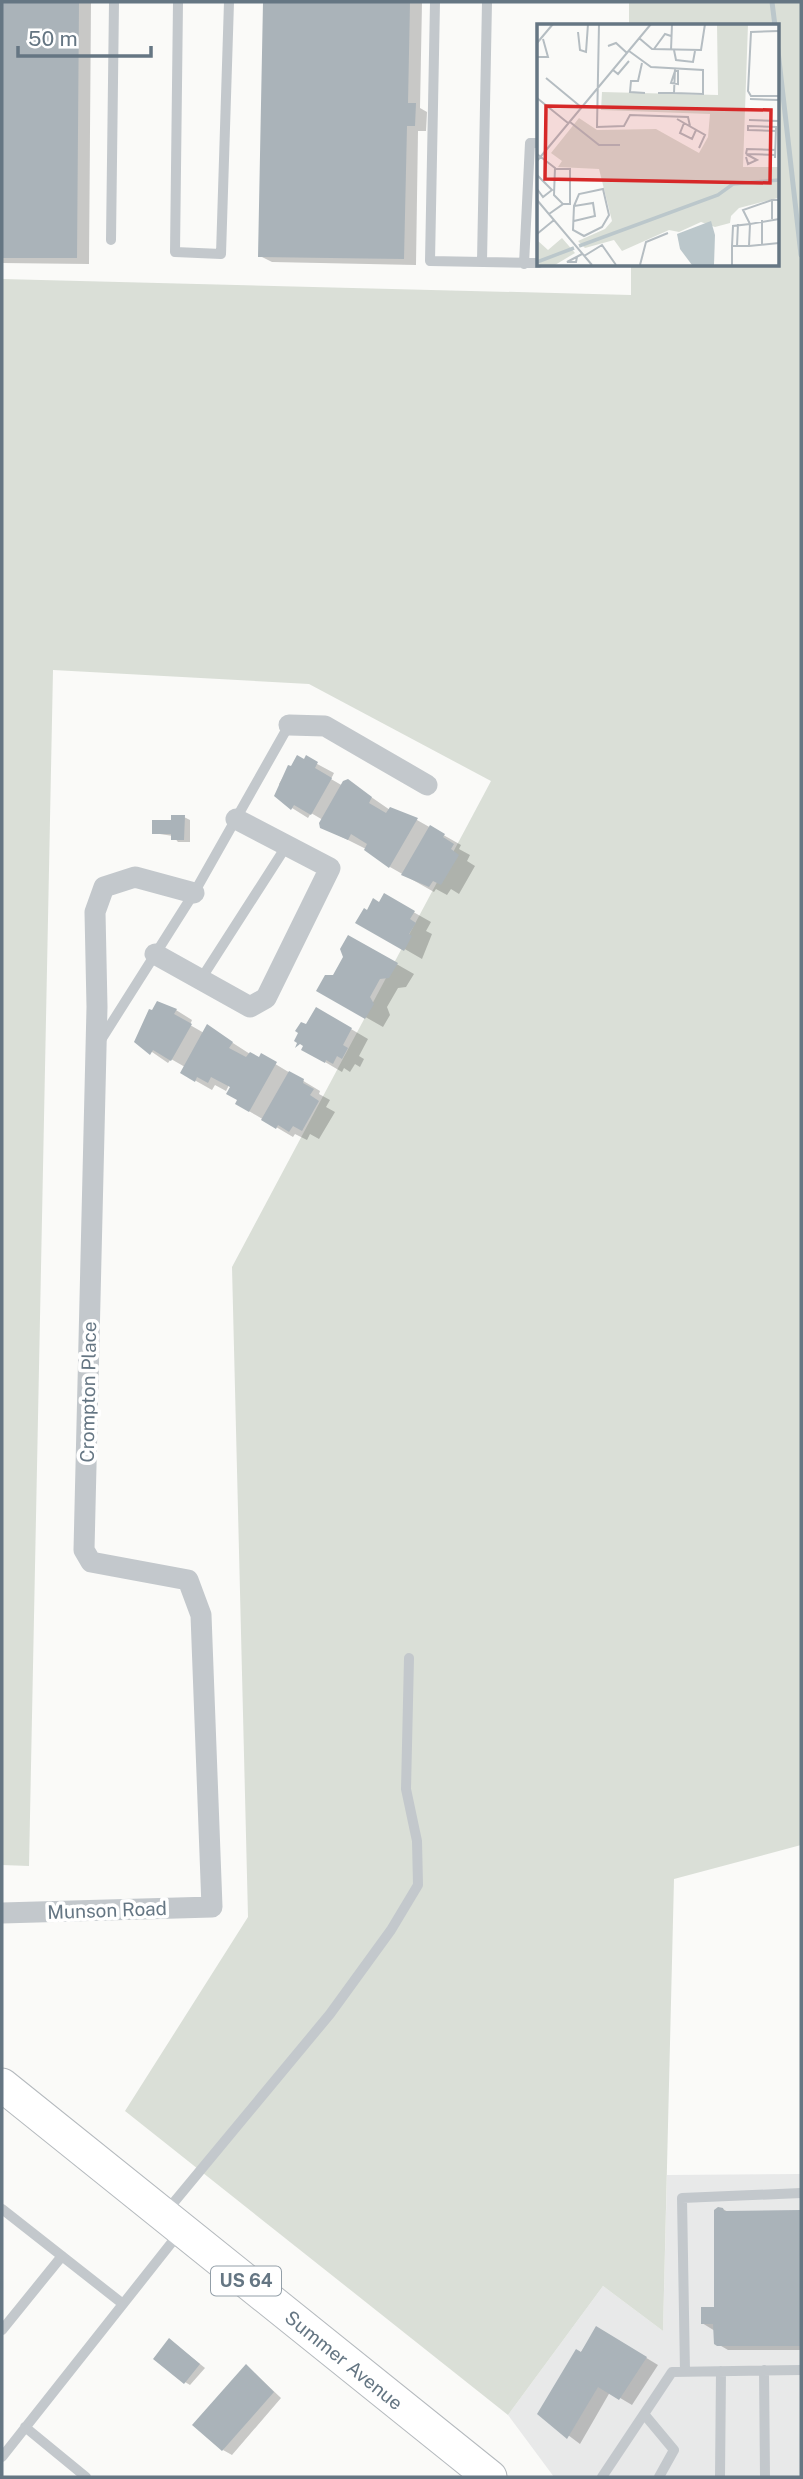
<svg xmlns="http://www.w3.org/2000/svg" width="803" height="2479" font-family="'Public Sans',sans-serif">
  <style>
    .built { fill: #e8e9e9 }
    .green { fill: #dadfd7 }
    .shadow { fill: #0003 }
    .lines { fill: none; stroke-linecap: round; stroke-linejoin: round }
    .stream { stroke: #bbc7cb; stroke-width: 5 }
    .building { fill: #aab3b9 }
    .primary-casing { stroke: #b5babe; stroke-width: 35 }
    .lane { stroke: #c3c8cc; stroke-width: 10 }
    .street { stroke: #c3c8cc; stroke-width: 21 }
    .primary { stroke: #fff; stroke-width: 33 }
    .labels { text-anchor: middle; stroke-width: 7; stroke-linejoin: round; paint-order: stroke }
    .shield { fill: #fff; stroke: #939fa8; stroke-width: 2 }
    .shield-label { font-size: 18px; font-weight: bold; fill: #657683 }
    .street-label { font-size: 19px; fill: #657683; stroke: #fff }
    .inset-river { fill: none; stroke: #bbc7cb; stroke-width: 3.5 }
    .inset-road { fill: none; stroke: #b5bdc2; stroke-width: 2 }
    .view { fill: #d62828; fill-opacity: 0.15; stroke: #d62828; stroke-width: 3.5 }
    .inset-edge { fill: none; stroke: #657683; stroke-width: 3.5 }
  </style>
  <rect width="100%" height="100%" fill="#fafaf8"/>
  <path class="built" d="M801 2174V2477H554L508 2415 603 2286 663 2331 667 2175Z"/>
  <path class="green" d="M629 2H801V1845L674 1879 663 2331 603 2286 508 2415 125 2111 248 1917 232 1267 491 781 309 684 53 670 29 1866 2 1865V279L631 295V264H777V26H629Z"/>
  <path class="shadow" d="M2 2H91L89 264 2 263Z
    M265 2H422L420 108 427 112 426 131H418L416 265 272 262 260 256Z
    M306 758 334 773 331 779 343 786 348 781 390 810 417 820 461 845 459 849 470 855 467 861 475 866 459 894 451 889 447 895 436 889 434 892 390 867 366 849 322 827 323 820 311 813 308 818 292 808 279 784 289 767 304 761Z
    M184 817 190 820V842H178L173 836 153 833Z
    M385 896 431 922 426 931 432 934 422 959 358 922 380 904Z
    M349 937 414 974 406 987 398 988 387 1007 390 1015 383 1027 318 990 334 978 345 957Z
    M317 1009 368 1039 359 1056 364 1059 360 1067 355 1064 350 1072 344 1068 342 1072 303 1049 306 1027Z
    M176 1010 192 1020 190 1025 204 1033 208 1027 250 1054 260 1059 262 1056 320 1091 319 1094 330 1100 326 1107 335 1112 319 1139 310 1134 307 1140 295 1134 293 1137 237 1104 239 1099 232 1087 229 1085 226 1091 215 1085 212 1090 182 1073 185 1067 171 1059 168 1063 136 1041Z
    M723 2209 728 2212H801V2350H728L716 2343 715 2331 702 2323 715 2308Z
    M597 2328 658 2365 632 2405 610 2392 580 2444 540 2414Z
    M175 2344 205 2368 190 2385 185 2382Z
    M247 2366 281 2398 232 2455 223 2450Z"/>
  <g class="lines">
    <path class="stream" d="M772 2 775 26
      M777 42 801 255"/>
  </g>
  <path class="building" d="M2 2H79L77 258H2Z
    M263 2H410L408 103H416L415 126H407L404 259 258 257Z
    M297 755 304 759 306 755 318 762 315 768 332 778 311 815 294 805 291 810 274 796 288 765 291 766Z
    M348 779 372 797 369 803 386 813 390 807 418 818 389 868 364 850 367 844 351 834 348 840 320 828 319 823 343 781Z
    M171 815H185L184 840H171V834H152V820H171Z
    M430 825 445 834 443 837 454 844 451 849 459 855 441 885 433 881 429 887 401 875Z
    M384 893 415 911 410 919 416 923 409 934 412 936 404 951 355 923 364 908 367 910 373 898 379 902Z
    M348 935 398 963 389 978 380 979 370 997 374 1004 365 1019 316 991 325 975H333L343 957 340 949Z
    M157 1001 177 1009 174 1014 192 1024 171 1061 153 1050 150 1055 134 1042 149 1009 152 1010Z
    M316 1007 352 1028 343 1045 348 1048 342 1059 337 1056 333 1064 326 1060 325 1063 301 1050 303 1046 300 1044 295 1048 297 1043 294 1041 298 1033 295 1031 301 1022 306 1024Z
    M207 1024 233 1042 229 1048 246 1057 250 1052 259 1057 261 1053 277 1062 249 1112 235 1104 237 1100 226 1094 230 1087 211 1077 208 1083 197 1077 195 1082 180 1073Z
    M289 1071 304 1079 303 1083 314 1089 310 1095 319 1101 302 1131 293 1126 289 1132 278 1125 276 1129 261 1120Z
    M718 2207 723 2208 724 2211 801 2210V2346H717L714 2344 713 2324H701V2307H714V2210Z
    M596 2326 647 2357 619 2400 598 2387 567 2439 537 2414 576 2349 581 2352Z
    M169 2338 200 2364 184 2384 153 2359Z
    M246 2364 274 2392 222 2451 192 2425Z"/>
  <g class="lines">
    <g class="primary-casing">
      <path id="primary" d="M2 2085 490 2477"/>
    </g>
    <path class="lane" d="M178 2 175 252 221 254 229 2
      M435 2 430 261 539 263
      M111 240 114 2
      M482 261 487 2
      M524 264 530 143H539
      M201 979 287 845
      M99 1043 194 893 289 725
      M2 2209 123 2304
      M165 2213 330 2014 391 1930 418 1885 417 1841 406 1789 409 1658
      M2 2330 62 2256
      M764 2370 765 2477
      M685 2372 682 2198 801 2193
      M644 2414 674 2450 659 2477
      M25 2427 86 2477
      M2 2457 180 2232
      M602 2477 672 2372 801 2370
      M720 2477 721 2371"/>
    <path class="street" d="M289 725 325 726 427 785
      M155 954 250 1007 266 998 330 868 236 819
      M2 1913 212 1907 201 1615 188 1580 91 1562 84 1550 97 1007 95 912 104 887 135 877 194 893"/>
    <use href="#primary" class="primary"/>
  </g>
  <g class="labels">
    <rect class="shield" x="211" y="2266.5" width="70" height="29" rx="5"/>
    <g class="shield-label">
      <text x="246" y="2287">US 64</text>
    </g>
    <g class="street-label">
      <text transform="translate(88 1392) rotate(-89)" y="7">Crompton Place</text>
      <text transform="translate(107 1910) rotate(-2)" y="7">Munson Road</text>
      <text transform="translate(344 2360) rotate(39)" y="7">Summer Avenue</text>
    </g>
  </g>
  <g transform="translate(537 24)">
    <rect width="242" height="242" fill="#fafaf8"/>
    <path d="M180 0H211L206 143H241V174L202 184 194 192 193 199 178 203 164 198 142 208 132 206 85 227 77 216 48 224 41 217 68 205 75 197 62 145 21 143 25 137 14 129 42 94 60 106 119 105 162 129 171 113 173 90 64 86 65 68 181 71ZM25 214 38 229 18 241H0V216L11 226Z" fill="#dadfd7"/>
    <path d="M174 197 178 211 177 241H155L143 225 140 210Z" fill="#bbc7cb"/>
    <path class="inset-river" d="M42 222 181 171 196 160 242 156M0 238 37 224"/>
    <path class="inset-road" d="M62 0 60 103 87 102 93 91 151 93 153 102M242 7 214 8 211 67 214 72H242M41 8 43 26 49 28 51 0M102 14 115 25 164 26 168 0M0 19 16 0M71 22 79 19 90 29M117 25 128 10 134 12M134 26 135 0M137 26 139 36 156 38 158 27M92 27 114 43 166 46V70L137 69M0 33H11L6 15M105 39 101 57H94L93 68 108 69M76 46 81 50 92 37M138 47H141V60L134 59ZM9 54 44 83M121 69H137L138 45M0 74 31 99M213 75 242 76M140 95 168 111 162 124M212 96 242 97M33 98 62 121H83M147 99 143 109 155 115 159 106M239 107 211 106V102L240 103M0 130 18 144 17 171 26 180 12 190M209 130 210 125 239 126M209 130 238 131M209 133 211 140 220 136 209 130M238 134 239 104M0 137 114 0M17 145H33V180H26M0 151 15 166 6 173 0 165M0 176 55 241M235 195V176H242M225 196V221M37 197 58 192 56 179 37 182 36 206 47 212 65 203 72 191 66 165 42 170 37 182M213 200 206 186 235 176M0 210 17 196M195 222 196 202 213 200M200 222 201 200M212 222 242 219M47 232 65 221 79 241M40 233 39 238H30L45 230M103 241 109 218 131 209M195 241V222H212L213 200 242 195"/>
    <path class="view" d="M9 82 234 86 233 159 8 155Z"/>
    <rect width="242" height="242" class="inset-edge"/>
  </g>
  <rect width="803" height="2479" fill="none" stroke="#657683" stroke-width="7"/>
  <path d="M18 46v10h133v-10" fill="none" stroke="#657683" stroke-width="3.5"/>
  <text x="28" y="46" font-size="21" fill="#657683" stroke="#ffffff" stroke-width="5" paint-order="stroke">50 m</text>
</svg>
